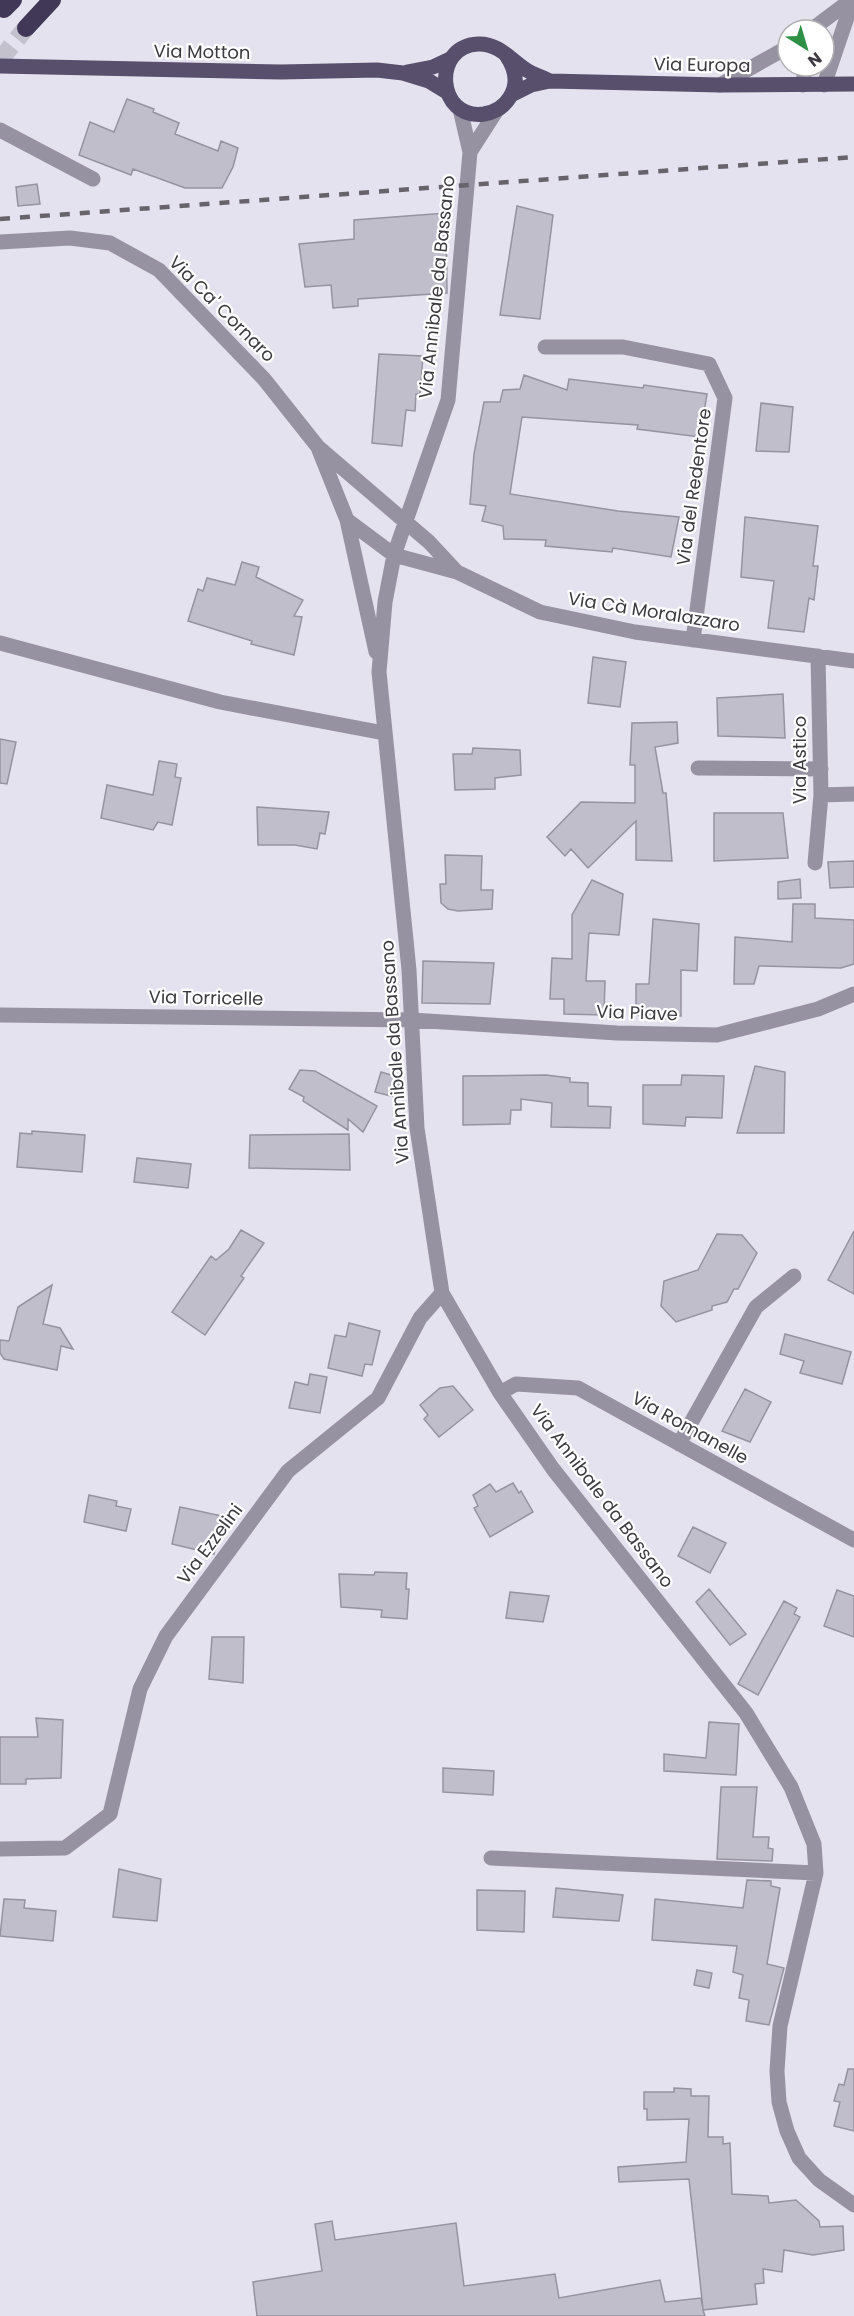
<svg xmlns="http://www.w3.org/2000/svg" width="854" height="2316" font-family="Poppins,sans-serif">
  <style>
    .building { fill: #c1becb; stroke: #9693a0; stroke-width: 1.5 }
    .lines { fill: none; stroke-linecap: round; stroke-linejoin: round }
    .highway-tunnel { stroke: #c3c1cc; stroke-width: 18; stroke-dasharray: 18 9; stroke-linecap: butt }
    .minor { stroke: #9692a2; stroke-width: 15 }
    .major { stroke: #574f6b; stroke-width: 15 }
    .highway { stroke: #413757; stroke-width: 18 }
    .rail { stroke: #66636b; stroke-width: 4.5; stroke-dasharray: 10 10; stroke-linecap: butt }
    .labels { text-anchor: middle; stroke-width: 4.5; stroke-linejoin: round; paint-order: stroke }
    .street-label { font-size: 18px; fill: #3d3b41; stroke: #fff }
  </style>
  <rect width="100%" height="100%" fill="#e5e2ef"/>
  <path class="building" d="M127 99 154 109 153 112 179 123 175 134 218 151 221 141 238 148 233 167 222 188H185L133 169 131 175 79 155 90 122 114 132Z
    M37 184 40 204 18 206 16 187Z
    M517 206 553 215 540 319 500 315Z
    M446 213 447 293 358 299V306L333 308 331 285 305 287 299 244 354 239V220Z
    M379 354 423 356 420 394H416L415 411 406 410 402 446 372 443Z
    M524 375 567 390 569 379 643 388 644 385 707 394 700 437 637 429 638 425 522 417 510 494 618 511 679 517 671 557 613 548 612 552 545 546 546 540 504 539 503 526 482 521 486 506 470 504 474 454 484 402H500L503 390 520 389Z
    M761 403 793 407 789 452 756 451Z
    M745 517 818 526 813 566H818L814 600 809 598 804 632 768 628 774 581 741 577Z
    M242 562 259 567 256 577 303 600 294 616 302 617 294 655 251 644 252 641 188 621 198 589 203 591 207 578 235 585Z
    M593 657 626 662 620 707 588 703Z
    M783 694 785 738 718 736 717 698Z
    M677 722 678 743 655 747 663 793H666L672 861 636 860V821L588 868 571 849 565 856 547 837 581 802 635 803V765H630L632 723Z
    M0 739 16 742 7 784 0 783Z
    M473 748 520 750 521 775 495 778V789L455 790 453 754H472Z
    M159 761 177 764 175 777 181 778 172 825 158 822 153 830 101 818 107 785 153 795Z
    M257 807 329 812 325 834 320 833 317 849 295 845H258Z
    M714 813H783L788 858 714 861Z
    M445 855 482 856 481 890H493L492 909 458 911 448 909 441 903 440 884H446Z
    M854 861V887L830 888 828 862Z
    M800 879 801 898 778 899V882Z
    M592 880 623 894 619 935 589 933 586 981H605L604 1015 564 1014V999H550L552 958 572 959V915Z
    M793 904H815V918L854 920V964L841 968 759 966 754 984H734L735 937 792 942Z
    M653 919 699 924 697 971 681 970V1016L677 1015 676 1020 636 1015V984H649Z
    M423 961 494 963 490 1004 422 1003Z
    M755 1066 785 1072 784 1133H737Z
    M300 1070 315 1071 377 1106 363 1132 348 1119V1130L303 1101 304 1097 289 1089Z
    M381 1072 401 1078 395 1097 375 1092Z
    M546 1075 570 1078V1082L588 1083V1106L611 1107 610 1128 551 1127 552 1103 521 1099V1110H511L510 1124 463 1125V1076Z
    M682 1075 724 1076 722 1118 686 1117 685 1126 643 1124V1085H681Z
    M32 1131 85 1135 82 1172 17 1167 20 1133 32 1134Z
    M349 1134 350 1170 249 1168 250 1135Z
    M137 1158 191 1164 188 1188 134 1182Z
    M241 1230 264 1243 241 1276 244 1278 205 1335 172 1312 211 1256 216 1260 229 1249Z
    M854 1231V1294L828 1280Z
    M717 1234 742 1235 757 1253 738 1289H734L727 1302 712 1306V1310L676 1322 661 1306 664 1281 698 1270Z
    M52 1285 43 1324 60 1328 73 1349 61 1346 57 1370 4 1359 0 1353V1340L9 1341 18 1307Z
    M349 1323 380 1331 372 1365 365 1364 362 1376 328 1368 335 1335 346 1337Z
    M785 1334 851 1352 842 1384 800 1373 804 1361 780 1354Z
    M310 1374 327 1377 320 1413 289 1408 295 1382 308 1385Z
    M453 1386 473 1410 439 1437 424 1419 428 1415 420 1405 440 1388Z
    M745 1389 771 1402 750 1442 722 1431Z
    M513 1483 519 1493 521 1491 533 1512 490 1537 474 1508 478 1506 473 1495 490 1484 496 1492Z
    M89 1495 117 1501 116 1506 131 1509 126 1531 84 1522Z
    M180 1507 222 1516 214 1554 172 1544Z
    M693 1527 726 1543 710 1573 678 1556Z
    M375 1572 407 1573 406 1589H409L407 1619 381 1617 382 1610 341 1607 339 1574 374 1575Z
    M709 1589 746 1634 730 1645 696 1602Z
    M837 1590 854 1596V1637L824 1626Z
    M510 1592 549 1596 543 1622 506 1618Z
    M784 1601 797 1608 794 1614 800 1617 758 1695 738 1684Z
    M212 1637H244L243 1683 209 1679Z
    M36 1718 63 1720 61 1778 26 1779V1784H0V1737H38Z
    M709 1722 739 1724 736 1775 664 1771V1754L706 1758Z
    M443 1768 494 1771 493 1795 443 1792Z
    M721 1787H757L753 1837H769L768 1848 773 1849 772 1861 717 1859Z
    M119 1869 161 1879 157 1921 113 1917Z
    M747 1880 771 1881V1886L780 1888 767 1964 784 1968 769 2025 746 2021 749 2000 739 1998 743 1975 733 1972 737 1946 652 1940 655 1899 743 1908Z
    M556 1888 623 1895 619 1921 553 1917Z
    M477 1890 525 1891 524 1932 477 1930Z
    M4 1899 25 1900 24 1908 56 1911 53 1941 0 1936Z
    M697 1970 712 1973 709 1988 694 1985Z
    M848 2069H854V2131L834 2126 840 2102 834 2101 839 2084 844 2085Z
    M674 2088 691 2089V2096H709L708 2137H723V2144L730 2143 732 2194 768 2196 769 2203 796 2200 819 2221 820 2227 843 2226 844 2250 813 2255 784 2250 782 2272 763 2269 764 2283 755 2284 757 2304 703 2310 705 2316H257L253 2282 322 2271 315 2224 332 2221 335 2240 456 2223 464 2286 555 2274 559 2298 660 2280 665 2302 701 2298 703 2309 689 2179 619 2182 618 2167 686 2162 689 2119 647 2120V2109H644V2092H674Z"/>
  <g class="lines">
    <path class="highway-tunnel" d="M0 60 26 28"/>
    <path class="minor" d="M811 30 851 0
      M720 85 788 47
      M803 85 805 66
      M824 85 853 0
      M460 109 470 152 448 400 394 555 385 602 379 672 409 970 417 1128 442 1293 500 1393 553 1469 746 1713 791 1787 814 1844 816 1873 780 2026 777 2071 779 2102 787 2131 799 2158 819 2180 854 2205
      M0 130 93 179
      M470 152 497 110
      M0 242 70 238 110 243 159 270 264 379 318 447 429 542 457 572
      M545 347H623L709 364 725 398 693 640
      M319 450 347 520 376 652
      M347 520 394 555 457 572 540 612 635 632 854 661
      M0 643 220 702 384 733
      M698 768 821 769
      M821 795 854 794
      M815 863 821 795 818 656
      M0 1015 412 1020 617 1033 717 1035 818 1009 854 994
      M500 1393 516 1384 578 1388 854 1540
      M679 1444 756 1307 794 1276
      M0 1849 65 1848 110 1814 140 1689 166 1636 288 1471 378 1398 420 1318 442 1293
      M491 1858 816 1873"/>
    <path class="major" d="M506 55C515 68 519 83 510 97 504 107 495 112 484 114 437 121 431 46 478 44 498 43 510 59 525 69 532 74 542 77 550 81
      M0 66 281 72 377 70 403 73 429 81 447 92
      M407 72 433 67 450 59
      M511 95 531 85 550 81 720 85 854 84"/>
    <path class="highway" d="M4 9 13 0
      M26 28 52 0"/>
    <path class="rail" d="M0 219 854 157"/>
  </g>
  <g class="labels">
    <g class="street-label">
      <text transform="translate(202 52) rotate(1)" y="6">Via Motton</text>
      <text transform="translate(702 65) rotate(1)" y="6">Via Europa</text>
      <text transform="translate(437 287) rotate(-84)" y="6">Via Annibale da Bassano</text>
      <text transform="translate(222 309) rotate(45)" y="6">Via Ca' Cornaro</text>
      <text transform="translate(694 487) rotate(-82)" y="6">Via del Redentore</text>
      <text transform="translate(654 612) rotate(9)" y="6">Via Cà Moralazzaro</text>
      <text transform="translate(800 760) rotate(-90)" y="6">Via Astico</text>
      <text transform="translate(206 998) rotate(1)" y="6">Via Torricelle</text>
      <text transform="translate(637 1013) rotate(2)" y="6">Via Piave</text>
      <text transform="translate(395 1052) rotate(-94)" y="6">Via Annibale da Bassano</text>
      <text transform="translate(690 1428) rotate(29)" y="6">Via Romanelle</text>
      <text transform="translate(602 1496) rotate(53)" y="6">Via Annibale da Bassano</text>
      <text transform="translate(210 1544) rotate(-53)" y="6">Via Ezzelini</text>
    </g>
  </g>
  <g transform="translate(806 48) rotate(143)"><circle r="28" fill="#ffffff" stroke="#b1b1b3" stroke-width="1.5"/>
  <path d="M0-4.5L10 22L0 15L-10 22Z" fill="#2d9044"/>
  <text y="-9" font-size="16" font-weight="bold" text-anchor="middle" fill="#3d3b41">N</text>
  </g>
</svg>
